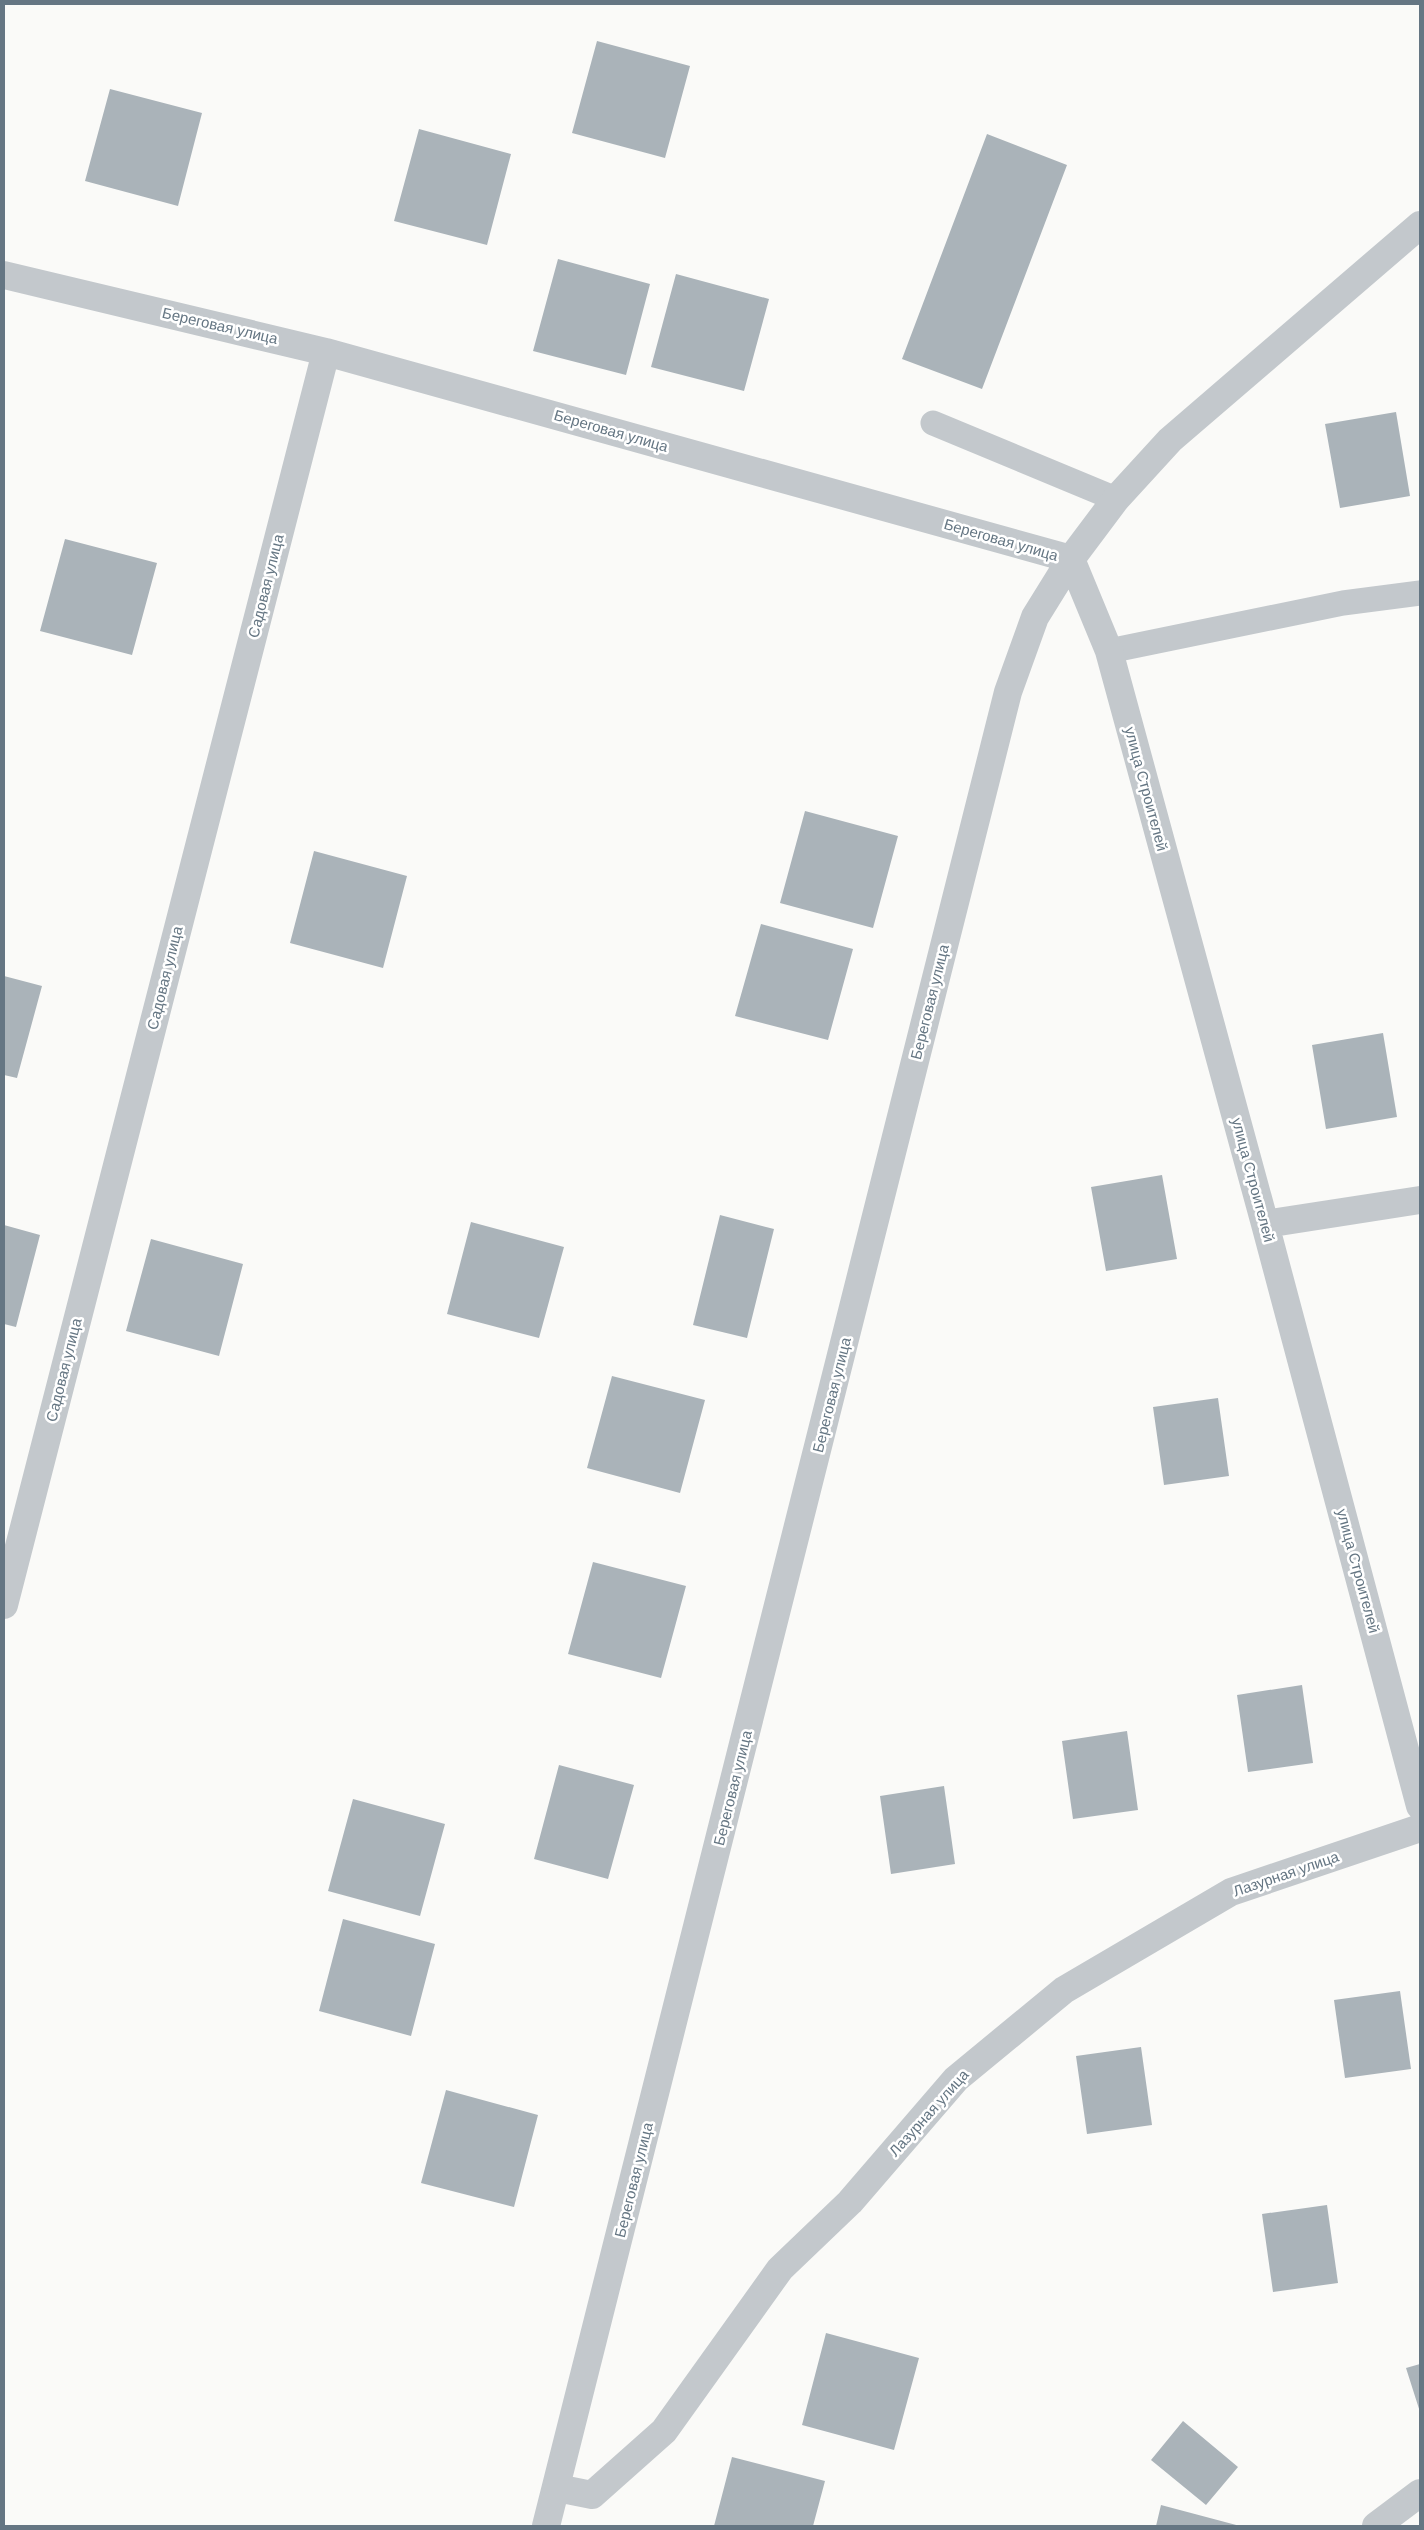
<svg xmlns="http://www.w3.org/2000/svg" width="1424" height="2530" font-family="Helvetica,sans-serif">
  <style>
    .building { fill: #aab3b9 }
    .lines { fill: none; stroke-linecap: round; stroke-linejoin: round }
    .service { stroke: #c3c8cc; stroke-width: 25 }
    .minor { stroke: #c3c8cc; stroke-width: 28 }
    .labels { text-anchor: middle; stroke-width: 5; stroke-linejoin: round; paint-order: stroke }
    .street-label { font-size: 15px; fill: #657683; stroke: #fff }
  </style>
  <rect width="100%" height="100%" fill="#fafaf8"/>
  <path class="building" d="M597 41 690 66 665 158 572 133Z
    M110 89 202 113 178 206 85 181Z
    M419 129 511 154 487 245 394 221Z
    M987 134 1067 165 982 389 902 359Z
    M558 259 650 284 626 375 533 351Z
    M676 274 769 299 744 391 651 367Z
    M1396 412 1410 496 1340 508 1325 424Z
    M65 539 157 563 132 655 40 631Z
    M805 811 898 836 873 928 780 903Z
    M314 851 407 876 383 968 290 943Z
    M761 924 853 949 828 1040 735 1016Z
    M4 976 42 986 17 1078 4 1075Z
    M1383 1033 1397 1117 1326 1129 1312 1045Z
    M1162 1175 1177 1259 1106 1271 1091 1187Z
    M720 1215 774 1229 747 1338 693 1325Z
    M471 1222 564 1247 539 1338 447 1314Z
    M4 1225 40 1235 16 1327 4 1324Z
    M151 1239 243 1264 219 1356 126 1331Z
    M612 1376 705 1400 680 1493 587 1468Z
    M1218 1398 1229 1476 1164 1485 1153 1407Z
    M593 1562 686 1586 661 1678 568 1654Z
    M1302 1685 1313 1763 1248 1772 1237 1695Z
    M1127 1731 1138 1810 1073 1819 1062 1741Z
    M559 1765 634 1785 608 1879 534 1859Z
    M944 1786 955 1864 891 1874 880 1796Z
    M353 1799 445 1824 420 1916 328 1891Z
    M343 1919 435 1944 411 2036 319 2011Z
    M1400 1991 1411 2069 1345 2078 1334 2000Z
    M1141 2047 1152 2125 1087 2134 1076 2056Z
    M446 2090 538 2115 514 2207 421 2183Z
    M1327 2205 1338 2283 1273 2292 1262 2214Z
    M826 2333 919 2358 894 2450 802 2425Z
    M1420 2364V2412L1406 2368Z
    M1183 2421 1238 2467 1206 2505 1151 2460Z
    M732 2457 825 2481 813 2526H714Z
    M1161 2505 1240 2526H1156Z"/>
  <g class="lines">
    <path class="service" d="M933 423 1116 499
      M1109 651 1343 603 1420 593"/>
    <path class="minor" d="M4 275 326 352 1071 559
      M1071 559 1109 651 1265 1224 1420 1806
      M1265 1224 1420 1200
      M4 1605 326 352
      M557 2488 592 2495 664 2431 780 2269 850 2202 956 2079 1064 1990 1231 1892 1420 1828
      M546 2526 1008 692 1035 617 1071 559 1116 499 1170 440 1420 225
      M1376 2526 1420 2493"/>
  </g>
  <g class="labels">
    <g class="street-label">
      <text transform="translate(220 326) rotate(13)" y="5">Береговая улица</text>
      <text transform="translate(611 431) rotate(16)" y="5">Береговая улица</text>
      <text transform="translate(1001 540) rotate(16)" y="5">Береговая улица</text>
      <text transform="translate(266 586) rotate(-76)" y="5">Садовая улица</text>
      <text transform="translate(1146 789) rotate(75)" y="5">улица Строителей</text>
      <text transform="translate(165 978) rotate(-76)" y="5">Садовая улица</text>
      <text transform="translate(930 1002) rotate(-76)" y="5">Береговая улица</text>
      <text transform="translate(1253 1180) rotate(75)" y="5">улица Строителей</text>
      <text transform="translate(64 1370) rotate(-76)" y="5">Садовая улица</text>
      <text transform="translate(832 1395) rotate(-76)" y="5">Береговая улица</text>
      <text transform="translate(1358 1571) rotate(75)" y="5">улица Строителей</text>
      <text transform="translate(733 1788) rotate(-76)" y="5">Береговая улица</text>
      <text transform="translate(1286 1874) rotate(-19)" y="5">Лазурная улица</text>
      <text transform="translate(929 2113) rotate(-48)" y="5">Лазурная улица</text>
      <text transform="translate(634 2180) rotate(-76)" y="5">Береговая улица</text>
    </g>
  </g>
  <rect width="1424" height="2530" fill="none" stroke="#657683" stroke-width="10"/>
</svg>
